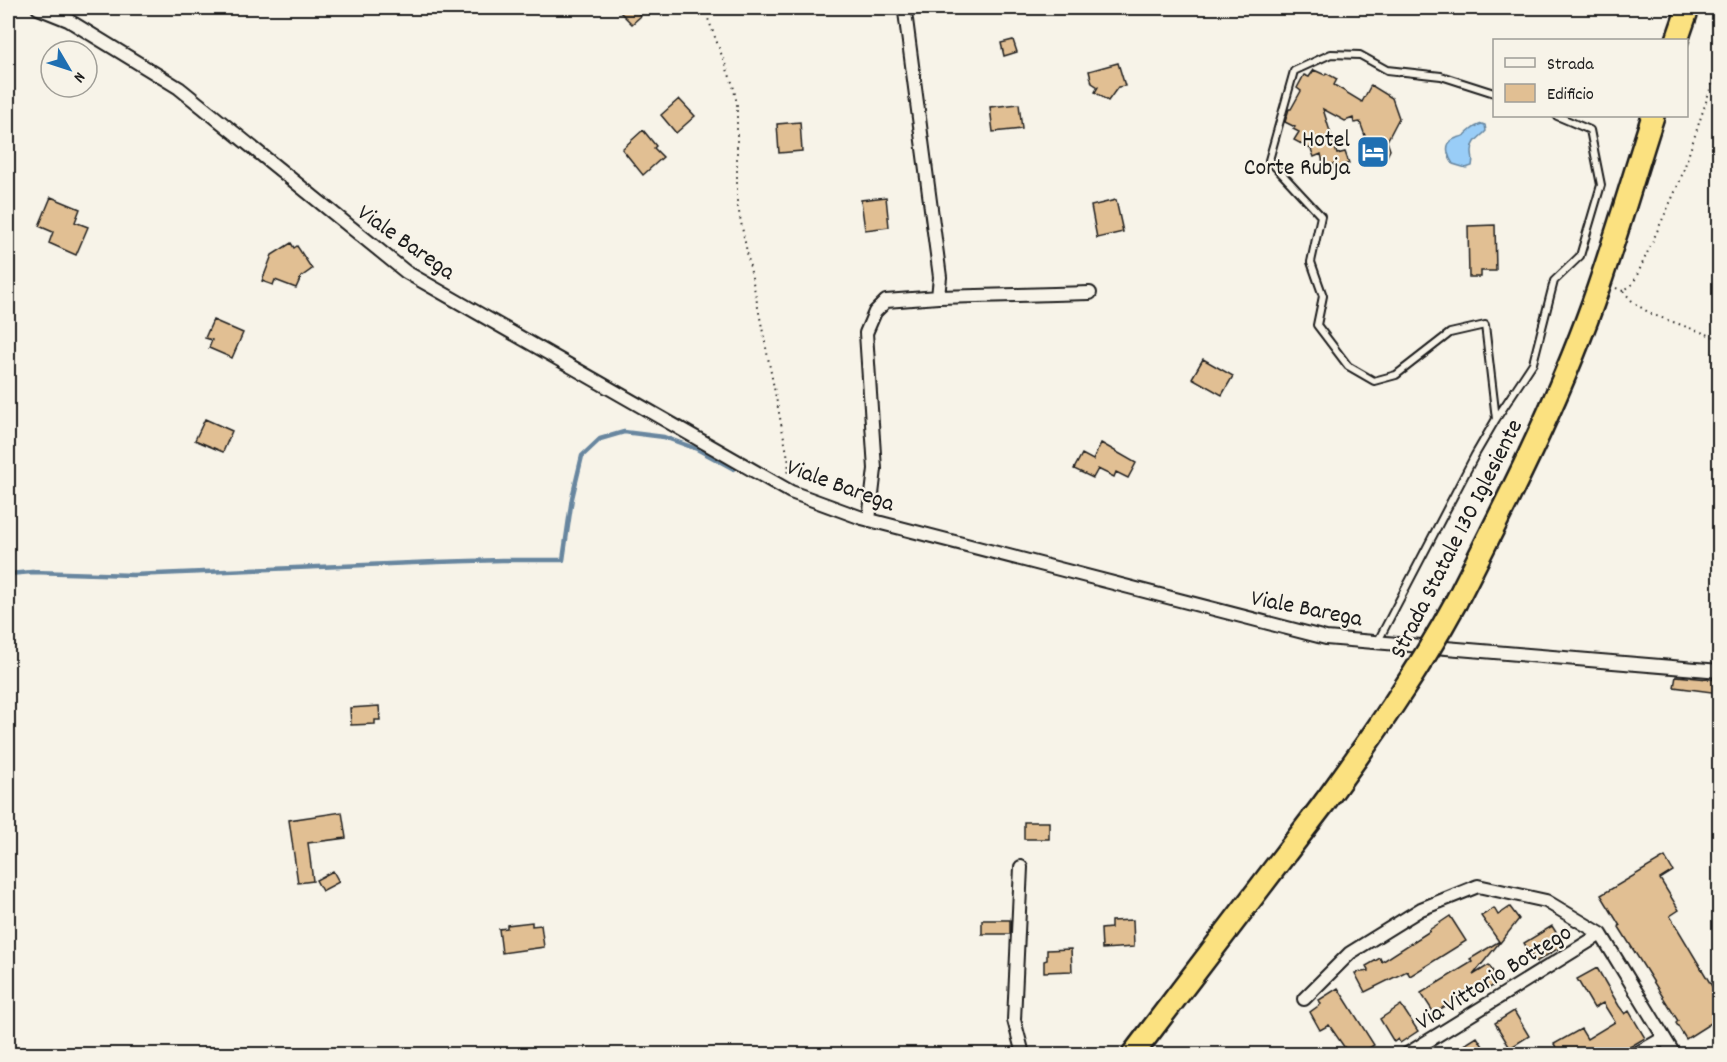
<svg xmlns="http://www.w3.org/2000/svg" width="1727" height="1062" font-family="Dekko,sans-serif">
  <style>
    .water { fill: #99cdf7; stroke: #67869f; stroke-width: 1.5 }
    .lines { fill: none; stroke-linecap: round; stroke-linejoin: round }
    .stream { stroke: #67869f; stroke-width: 4.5 }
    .building { fill: #e1bf93; stroke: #1c1c1c; stroke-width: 1.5 }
    .service-casing { stroke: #1c1c1c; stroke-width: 10 }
    .minor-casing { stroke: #1c1c1c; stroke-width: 16 }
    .trunk-casing { stroke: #1c1c1c; stroke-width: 26 }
    .path { stroke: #1c1c1c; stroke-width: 2; stroke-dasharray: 1.5 4.5; stroke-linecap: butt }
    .service { stroke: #f7f3e8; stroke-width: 6 }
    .minor { stroke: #f7f3e8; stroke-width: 12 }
    .trunk { stroke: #fbe180; stroke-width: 21 }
    .trunk-bridge-casing { stroke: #1c1c1c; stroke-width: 26; stroke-linecap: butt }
    .trunk-bridge { stroke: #fbe180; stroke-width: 21 }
    .labels { text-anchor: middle; stroke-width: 4.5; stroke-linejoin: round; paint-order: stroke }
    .poi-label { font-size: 24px; fill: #1c1c1c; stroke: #f7f3e8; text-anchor: end }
    .street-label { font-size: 24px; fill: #1c1c1c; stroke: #f7f3e8 }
  </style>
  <rect width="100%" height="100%" fill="#f7f3e8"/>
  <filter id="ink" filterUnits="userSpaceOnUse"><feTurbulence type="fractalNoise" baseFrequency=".0167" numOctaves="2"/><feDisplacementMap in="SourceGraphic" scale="12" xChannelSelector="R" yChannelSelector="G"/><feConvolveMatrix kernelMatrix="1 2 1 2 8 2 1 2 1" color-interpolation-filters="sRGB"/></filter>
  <g filter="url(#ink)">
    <path class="water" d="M1482 124 1485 125 1486 131C1481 137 1472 141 1472 151 1472 157 1474 159 1472 166L1466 168 1453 164C1449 158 1444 147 1451 141 1455 137 1461 138 1465 135 1471 130 1474 126 1482 124Z"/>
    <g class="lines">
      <path class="stream" d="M8 574 32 572 133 575 436 562 502 560H563L572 498 582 456 600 439 624 432 664 437 697 449 734 469"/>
    </g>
    <path class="building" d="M616 8H633L641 16 632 24Z
      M1013 40 1017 52 1004 56 1001 43Z
      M1118 63 1125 86 1118 87 1108 101 1095 92 1098 87 1092 83 1089 71Z
      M1314 70 1325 75 1326 73 1337 79 1334 85 1362 102 1371 85 1392 98 1399 118 1387 141 1390 150 1383 164 1369 157 1371 152 1360 122 1354 123 1353 118 1345 121 1323 109 1337 154 1345 152 1349 163 1334 169 1333 164 1324 167 1321 154 1314 157 1311 149 1294 140 1299 132 1293 129 1295 127 1285 122 1289 109H1291L1301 91 1297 88 1304 75 1309 77Z
      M679 99 695 116 676 133 661 115Z
      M1019 104 1022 129 993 132 990 107Z
      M800 122 802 151 779 153 777 124Z
      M643 130 656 146 654 148 663 157 643 175 622 149Z
      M51 197 80 209 75 222 88 227 76 255 49 243 53 232 39 226Z
      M886 197 889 227 865 230 861 200Z
      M1116 200 1123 232 1097 238 1091 206Z
      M1495 225 1496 271H1481V277H1469L1468 226Z
      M291 243 294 248 297 246 312 269 301 277 296 288 275 280 273 285 262 281 272 255Z
      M213 320 243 333 232 358 209 348 212 340 205 338Z
      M1203 359 1233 376 1222 395 1192 378Z
      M205 419 232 431 223 452 195 440Z
      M1101 443 1136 463 1128 478 1116 472 1114 477 1098 469 1093 478 1074 469 1082 454 1093 460Z
      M1676 676 1719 680V693L1674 687Z
      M379 706 380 720H375V724L351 725 350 708Z
      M342 812 346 838 308 843 313 881 298 883 289 820Z
      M1024 822H1049V839H1024Z
      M1665 857 1673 871 1660 879 1679 910 1670 916 1719 998V1018L1686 1039 1676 1023 1678 1021 1619 927 1620 926 1601 895Z
      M333 871 339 882 322 891 316 880Z
      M1510 907 1519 919 1500 943 1481 916 1494 908 1498 915Z
      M1450 916 1466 941 1410 976 1407 971 1365 992 1355 973 1369 971 1366 966 1380 958 1382 962 1430 931 1429 930Z
      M982 920H1010V934H982Z
      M1133 920 1134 947 1102 949 1101 929 1111 928V921Z
      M532 922V926L541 925 544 947 502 953 499 929 507 928V925Z
      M1552 926 1564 945 1536 962 1524 943Z
      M1498 942 1499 943 1473 975 1489 965 1499 982 1488 989 1487 986 1472 995 1470 991 1434 1013 1421 993 1472 962 1470 959Z
      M1071 949 1072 971 1044 972V961L1047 960V950Z
      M1597 968 1619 1006 1625 1014 1629 1011 1645 1038 1618 1054H1560L1554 1044 1581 1029 1587 1039 1615 1022 1603 1003 1594 1008 1577 979Z
      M1338 988 1374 1045 1360 1054H1349L1329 1025 1320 1030 1310 1012 1321 1004 1319 1000Z
      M1401 1005 1418 1031 1400 1043 1398 1039 1394 1042 1380 1019Z
      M1514 1011 1529 1036 1510 1048 1495 1023Z
      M1477 1037 1488 1054H1450Z"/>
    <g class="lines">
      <g class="service-casing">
        <path id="service" d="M1494 93 1441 76 1387 70 1360 55 1331 54 1294 71 1269 160 1321 216 1311 262 1323 296 1317 325 1348 366 1374 381 1396 375 1450 333 1485 325 1496 419
          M1378 641 1475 455 1496 419 1533 363 1554 281 1580 256 1601 185 1590 130 1557 116"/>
      </g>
      <g class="minor-casing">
        <path id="minor" d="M38 8 68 20 179 88 406 272 791 492 862 518 1326 638 1720 671
          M905 12 940 277 938 297
          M869 520 875 469 866 333 875 312 886 301 938 297 1090 293
          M1021 867 1014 1020 1023 1054
          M1304 999 1350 953 1421 909 1478 886 1546 901 1601 934 1674 1054
          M1407 1054 1601 934
          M1636 1054 1664 1038"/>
      </g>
      <g class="trunk-casing">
        <path id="trunk" d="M1677 40 1688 8
          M1456 602C1506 504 1556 406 1593 303 1615 241 1633 178 1653 116
          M1133 1054 1325 802"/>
      </g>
      <path class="path" d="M704 8 733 85 737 104V202L789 463 787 474
        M1616 288 1623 291 1633 284 1680 181 1720 59
        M1623 291 1634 303 1651 314 1720 339"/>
      <use href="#service" class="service"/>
      <use href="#minor" class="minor"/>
      <use href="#trunk" class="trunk"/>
      <g class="trunk-bridge-casing">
        <path id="trunk-bridge" d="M1325 802C1372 737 1418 672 1456 602"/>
      </g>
      <use href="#trunk-bridge" class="trunk-bridge"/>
    </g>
  </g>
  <defs>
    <g id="hotel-square" transform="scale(1.725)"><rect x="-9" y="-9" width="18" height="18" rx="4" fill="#1f6fb2" stroke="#f7f3e8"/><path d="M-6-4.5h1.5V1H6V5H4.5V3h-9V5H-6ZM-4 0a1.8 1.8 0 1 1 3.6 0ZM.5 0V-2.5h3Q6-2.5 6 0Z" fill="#fff"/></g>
  </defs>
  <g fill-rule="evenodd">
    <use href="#hotel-square" x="1373" y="152"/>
  </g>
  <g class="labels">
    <g class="poi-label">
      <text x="1350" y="146">Hotel<tspan x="1350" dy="28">Corte Rubja</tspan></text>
    </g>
    <g class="street-label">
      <text transform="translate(407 241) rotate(35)" y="8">Viale Barega</text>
      <text transform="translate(841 484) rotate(20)" y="8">Viale Barega</text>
      <text transform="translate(1455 538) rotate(-63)" y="8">Strada Statale 130 Iglesiente</text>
      <text transform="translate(1307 607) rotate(11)" y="8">Viale Barega</text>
      <text transform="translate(1493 976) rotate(-32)" y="8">Via Vittorio Bottego</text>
    </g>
  </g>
  <rect width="1727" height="1062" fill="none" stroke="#f7f3e8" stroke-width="30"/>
  <rect x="15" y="15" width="1697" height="1032" fill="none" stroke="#1c1c1c" stroke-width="2" filter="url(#ink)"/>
  <rect x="1493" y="39" width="195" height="78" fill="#f7f3e8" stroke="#9f9d96" stroke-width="1.5"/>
  <rect x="1505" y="58" width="30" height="9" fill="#f7f3e8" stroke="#9f9d96" stroke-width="1.5"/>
  <text x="1547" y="69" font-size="18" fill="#1c1c1c">Strada</text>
  <rect x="1505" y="84" width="30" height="18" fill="#e1bf93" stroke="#9f9d96" stroke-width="1.5"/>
  <text x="1547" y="99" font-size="18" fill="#1c1c1c">Edificio</text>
  <g transform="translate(69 69) rotate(129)"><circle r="28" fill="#f7f3e8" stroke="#9f9d96" stroke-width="1.5"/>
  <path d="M0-4.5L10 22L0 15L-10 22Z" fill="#1f6fb2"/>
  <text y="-9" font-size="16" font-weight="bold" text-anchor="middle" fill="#1c1c1c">N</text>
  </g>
</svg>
